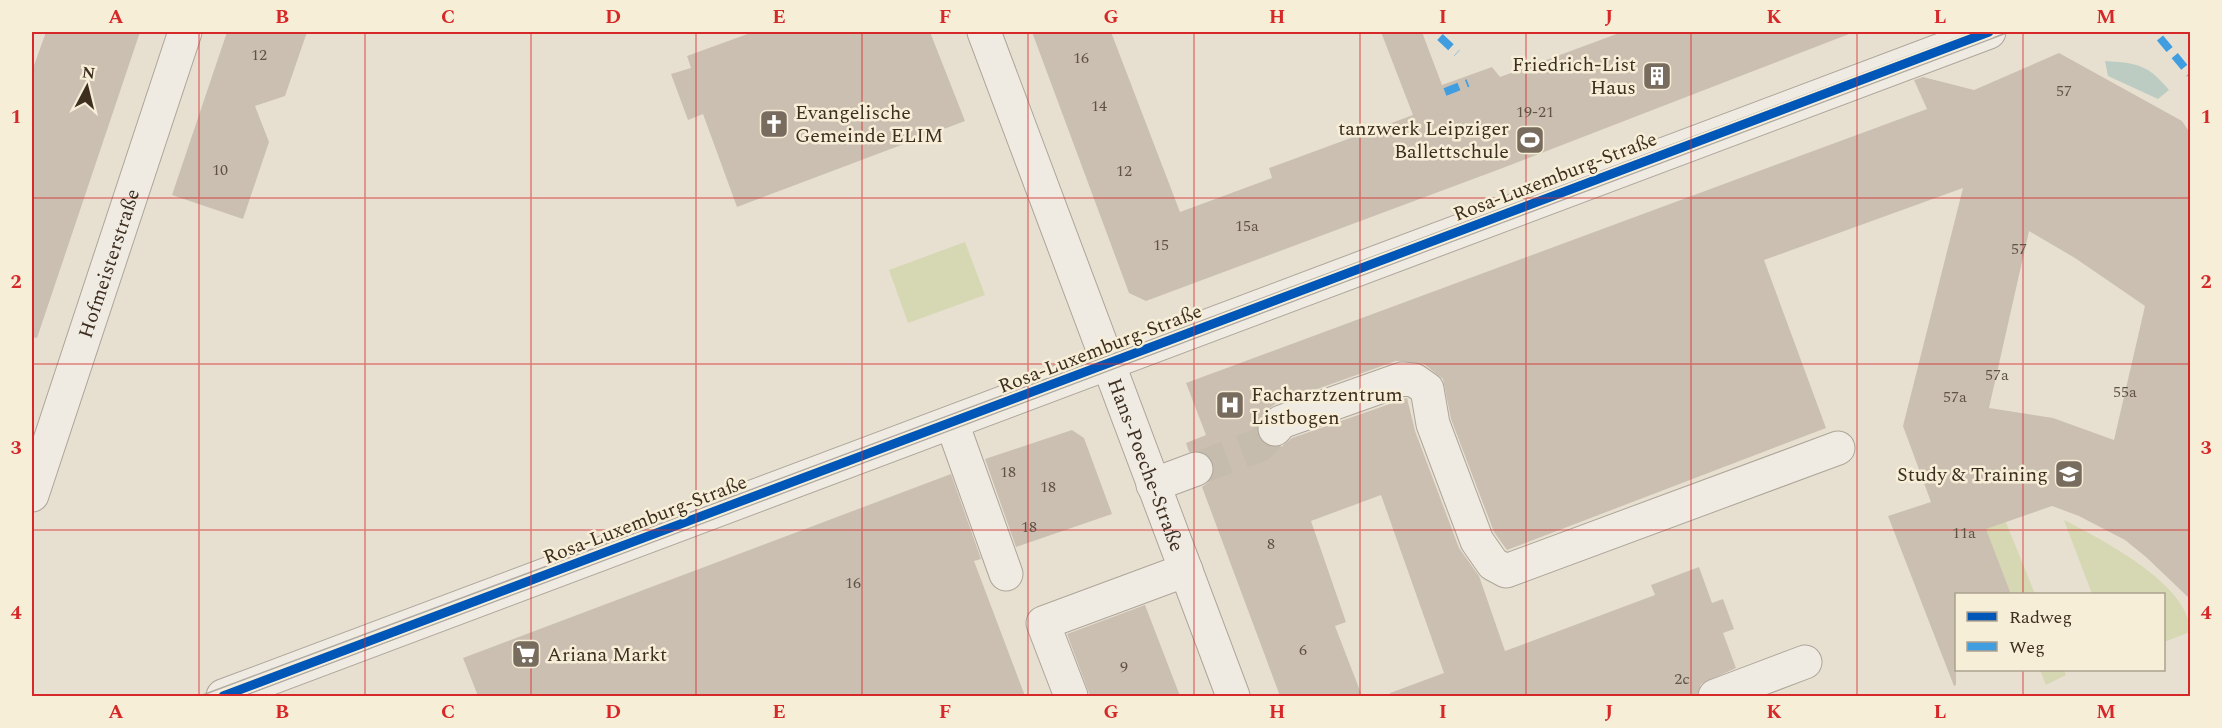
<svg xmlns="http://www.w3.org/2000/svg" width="2222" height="728" font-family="Spectral,serif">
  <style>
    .green { fill: #d6d7b3 }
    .water { fill: #bcccc2 }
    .building { fill: #cbbfb2; fill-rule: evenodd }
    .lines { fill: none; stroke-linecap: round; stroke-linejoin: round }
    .minor-tunnel { stroke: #c5bcae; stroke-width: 33; stroke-dasharray: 33 16; stroke-linecap: butt }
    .minor-casing { stroke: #ada599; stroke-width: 35 }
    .minor { stroke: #efebe3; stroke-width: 33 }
    .tram { stroke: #afaaa2; stroke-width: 1.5 }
    .quiet { stroke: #3f9de0; stroke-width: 8; stroke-dasharray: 15 8; stroke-linecap: butt }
    .cycleway-casing { stroke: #f7eed8; stroke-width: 13 }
    .cycleway { stroke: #0057b8; stroke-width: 9 }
    .grid { fill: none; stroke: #d62828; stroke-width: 1.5; stroke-opacity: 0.55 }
    .labels { text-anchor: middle; stroke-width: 5; stroke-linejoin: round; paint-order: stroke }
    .number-label { font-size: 16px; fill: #605244 }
    .poi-label { font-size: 20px; fill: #3d2e20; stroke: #f7eed8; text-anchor: end }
    .street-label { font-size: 20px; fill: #3d2e20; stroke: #f7eed8 }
    .neatline { fill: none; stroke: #d62828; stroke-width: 2 }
    .grid-label { font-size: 20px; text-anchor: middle; font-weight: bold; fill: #d62828 }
  </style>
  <rect width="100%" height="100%" fill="#e7e0d1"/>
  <path class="green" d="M965 242 985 295 908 323 889 270Z
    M2005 520 2035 594H2011L1985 528Z
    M2064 520C2101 539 2191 585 2190 632L2164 642V594H2092Z
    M2040 670H2064L2066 675 2046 685Z"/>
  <path class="water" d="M2105 61C2138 63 2148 65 2169 90L2158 99 2108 76Z"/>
  <path class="building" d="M46 32H140L37 338 32 337V71Z
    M227 32H307L285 96 255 106 269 142 243 219 172 195Z
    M753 32H930L965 121 737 207 703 114 688 120 671 74 691 68 687 56Z
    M1032 32H1111L1180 212 1272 178 1269 168 1413 115 1381 32H1422L1442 85 1492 67 1500 77 1622 32H1848L1849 34 1500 169 1146 301 1129 293Z
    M2059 53 2182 121 2190 133V599L2146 557 2125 540 2079 516 2052 506 1986 529 2011 594H1956V685L1954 686 1888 516 1931 502 1903 426 1963 188 1764 260 1826 428 1507 550 1494 532 1451 419 1443 379 1424 364 1396 361 1275 404 1267 410 1257 425V435L1262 443 1271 447H1281L1292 438 1407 398 1415 431 1459 548 1479 576 1505 651 1655 595 1651 585 1699 567 1712 603 1723 599 1734 629 1723 633 1736 668 1701 684 1697 696H1390V693L1444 673 1381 495 1311 521 1346 622 1335 626 1362 696H1280L1202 487 1210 481 1214 473 1213 462 1208 455 1200 451 1189 452 1186 443 1206 435 1186 383 1927 109 1914 80 1923 77 1974 90ZM2029 231 2075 258 2145 306 2114 440 2053 418 1989 408Z
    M1072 430 1084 438 1112 514 1016 547 985 459Z
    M951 474 981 559 974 561 1025 696H478L463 658Z
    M1145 605 1180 696H1090L1067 634Z"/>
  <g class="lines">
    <path class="minor-tunnel" d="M1196 469 1260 445 1275 429"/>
    <g class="minor-casing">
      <g id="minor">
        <path id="s1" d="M984 32 1233 696"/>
        <path d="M952 423 1006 574"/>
        <path d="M1275 429 1281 422 1402 379 1414 380 1427 389 1433 424 1477 541 1493 564 1506 571 1838 448"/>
        <path d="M1153 485 1196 469"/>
        <path id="s2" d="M32 495 185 32"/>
        <path d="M223 696 1989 32"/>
        <path d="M1071 696 1043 623 1186 570"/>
        <path d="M1715 696 1805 662"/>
      </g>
    </g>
    <use href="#minor" class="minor"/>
    <path class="tram" d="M200 696 1973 32
      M243 696 2009 32"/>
    <path class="quiet" d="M1440 37 1457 53
      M2160 38 2190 74
      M1445 92 1468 83"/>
    <g class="cycleway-casing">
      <path id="cycleway" d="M223 696 1989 32"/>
    </g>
    <use href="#cycleway" class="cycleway"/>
  </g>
  <path class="grid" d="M199 32V696M365 32V696M531 32V696M696 32V696M862 32V696M1028 32V696M1194 32V696M1360 32V696M1526 32V696M1691 32V696M1857 32V696M2023 32V594M32 198H2190M32 364H2190M32 530H2190M2023 670V696"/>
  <defs>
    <g id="building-square" transform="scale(1.5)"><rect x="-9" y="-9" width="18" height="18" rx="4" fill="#786c5e" stroke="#f7eed8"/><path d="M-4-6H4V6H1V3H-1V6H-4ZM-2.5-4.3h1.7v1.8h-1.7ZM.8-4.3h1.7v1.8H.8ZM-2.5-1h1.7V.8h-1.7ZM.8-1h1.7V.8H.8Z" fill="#fff"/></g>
    <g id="church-square" transform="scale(1.5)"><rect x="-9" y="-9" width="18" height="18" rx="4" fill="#786c5e" stroke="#f7eed8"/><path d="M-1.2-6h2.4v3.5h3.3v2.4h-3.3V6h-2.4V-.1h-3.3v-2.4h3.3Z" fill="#fff"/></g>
    <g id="stadium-square" transform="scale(1.5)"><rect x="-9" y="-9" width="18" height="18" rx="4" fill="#786c5e" stroke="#f7eed8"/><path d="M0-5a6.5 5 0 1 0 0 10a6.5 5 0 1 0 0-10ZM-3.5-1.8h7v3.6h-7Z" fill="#fff"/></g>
    <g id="hospital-square" transform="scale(1.5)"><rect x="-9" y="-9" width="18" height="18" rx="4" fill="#786c5e" stroke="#f7eed8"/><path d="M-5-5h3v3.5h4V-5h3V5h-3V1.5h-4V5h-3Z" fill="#fff"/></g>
    <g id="university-square" transform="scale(1.5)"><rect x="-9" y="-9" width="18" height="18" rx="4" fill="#786c5e" stroke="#f7eed8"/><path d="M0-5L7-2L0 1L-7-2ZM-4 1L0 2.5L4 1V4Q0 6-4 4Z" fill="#fff"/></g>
    <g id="supermarket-square" transform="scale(1.5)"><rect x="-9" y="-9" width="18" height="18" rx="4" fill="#786c5e" stroke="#f7eed8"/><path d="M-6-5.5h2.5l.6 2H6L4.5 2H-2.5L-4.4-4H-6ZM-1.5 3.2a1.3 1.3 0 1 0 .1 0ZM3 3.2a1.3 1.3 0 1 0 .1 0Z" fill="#fff"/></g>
  </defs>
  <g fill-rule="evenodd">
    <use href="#building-square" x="1657" y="76"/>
    <use href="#church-square" x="774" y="124"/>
    <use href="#stadium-square" x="1530" y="140"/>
    <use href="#hospital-square" x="1230" y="405"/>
    <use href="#university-square" x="2069" y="474"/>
    <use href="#supermarket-square" x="526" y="654"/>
  </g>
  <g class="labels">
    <g class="number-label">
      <text x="259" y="60">12</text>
      <text x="1081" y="63">16</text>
      <text x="2064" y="96">57</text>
      <text x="1099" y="111">14</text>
      <text x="1535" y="117">19-21</text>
      <text x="220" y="175">10</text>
      <text x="1124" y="176">12</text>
      <text x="1247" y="231">15a</text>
      <text x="1161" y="250">15</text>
      <text x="2019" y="254">57</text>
      <text x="1997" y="380">57a</text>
      <text x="2125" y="397">55a</text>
      <text x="1955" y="402">57a</text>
      <text x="1008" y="477">18</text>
      <text x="1048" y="492">18</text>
      <text x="1029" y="532">18</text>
      <text x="1964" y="538">11a</text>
      <text x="1271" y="549">8</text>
      <text x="853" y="588">16</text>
      <text x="1303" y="655">6</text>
      <text x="1124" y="672">9</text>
      <text x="1682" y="684">2c</text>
    </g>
    <g class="poi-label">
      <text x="1636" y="71">Friedrich-List<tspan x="1636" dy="23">Haus</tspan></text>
      <text x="795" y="119" text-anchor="start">Evangelische<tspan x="795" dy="23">Gemeinde ELIM</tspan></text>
      <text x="1509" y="135">tanzwerk Leipziger<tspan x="1509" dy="23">Ballettschule</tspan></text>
      <text x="1251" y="401" text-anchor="start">Facharztzentrum<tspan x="1251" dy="23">Listbogen</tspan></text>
      <text x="2048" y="481">Study &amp; Training</text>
      <text x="547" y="661" text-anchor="start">Ariana Markt</text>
    </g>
    <g class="street-label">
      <text transform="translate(1555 176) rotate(-21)" y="7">Rosa-Luxemburg-Straße</text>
      <text dy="7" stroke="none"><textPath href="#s2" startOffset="244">Hofmeisterstraße</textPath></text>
      <text transform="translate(1100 348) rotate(-21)" y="7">Rosa-Luxemburg-Straße</text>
      <text dy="7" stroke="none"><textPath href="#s1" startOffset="462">Hans-Poeche-Straße</textPath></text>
      <text transform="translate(645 519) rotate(-21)" y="7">Rosa-Luxemburg-Straße</text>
    </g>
  </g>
  <rect width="2222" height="728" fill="none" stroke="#f7eed8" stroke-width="66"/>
  <rect x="1955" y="593" width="210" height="78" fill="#f7eed8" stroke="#ada18e" stroke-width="1.5"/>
  <rect x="1967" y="612" width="30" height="9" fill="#0057b8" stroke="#ada18e" stroke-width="1.5"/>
  <text x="2009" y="623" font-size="18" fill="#3d2e20">Radweg</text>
  <rect x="1967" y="642" width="30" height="9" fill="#3f9de0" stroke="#ada18e" stroke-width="1.5"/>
  <text x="2009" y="653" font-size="18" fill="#3d2e20">Weg</text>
  <g transform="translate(87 87) rotate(7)" stroke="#f7eed8" stroke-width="4.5" paint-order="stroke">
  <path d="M0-4.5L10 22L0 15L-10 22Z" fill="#3d2e20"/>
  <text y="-9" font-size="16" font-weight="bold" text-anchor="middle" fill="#3d2e20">N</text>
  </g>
  <rect x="33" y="33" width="2156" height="662" class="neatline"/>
  <g class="grid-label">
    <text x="116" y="23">A</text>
    <text x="282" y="23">B</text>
    <text x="448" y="23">C</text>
    <text x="613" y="23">D</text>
    <text x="779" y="23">E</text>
    <text x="945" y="23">F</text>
    <text x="1111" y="23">G</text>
    <text x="1277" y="23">H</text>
    <text x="1443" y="23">I</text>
    <text x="1609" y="23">J</text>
    <text x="1774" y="23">K</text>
    <text x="1940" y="23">L</text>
    <text x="2106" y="23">M</text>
    <text x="16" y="123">1</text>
    <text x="2206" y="123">1</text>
    <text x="16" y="288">2</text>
    <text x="2206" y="288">2</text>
    <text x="16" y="454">3</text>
    <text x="2206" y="454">3</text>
    <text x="16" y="619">4</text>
    <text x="2206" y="619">4</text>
    <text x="116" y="718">A</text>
    <text x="282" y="718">B</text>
    <text x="448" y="718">C</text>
    <text x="613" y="718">D</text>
    <text x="779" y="718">E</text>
    <text x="945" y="718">F</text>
    <text x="1111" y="718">G</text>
    <text x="1277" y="718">H</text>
    <text x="1443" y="718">I</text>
    <text x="1609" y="718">J</text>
    <text x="1774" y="718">K</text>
    <text x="1940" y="718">L</text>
    <text x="2106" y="718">M</text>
  </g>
</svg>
